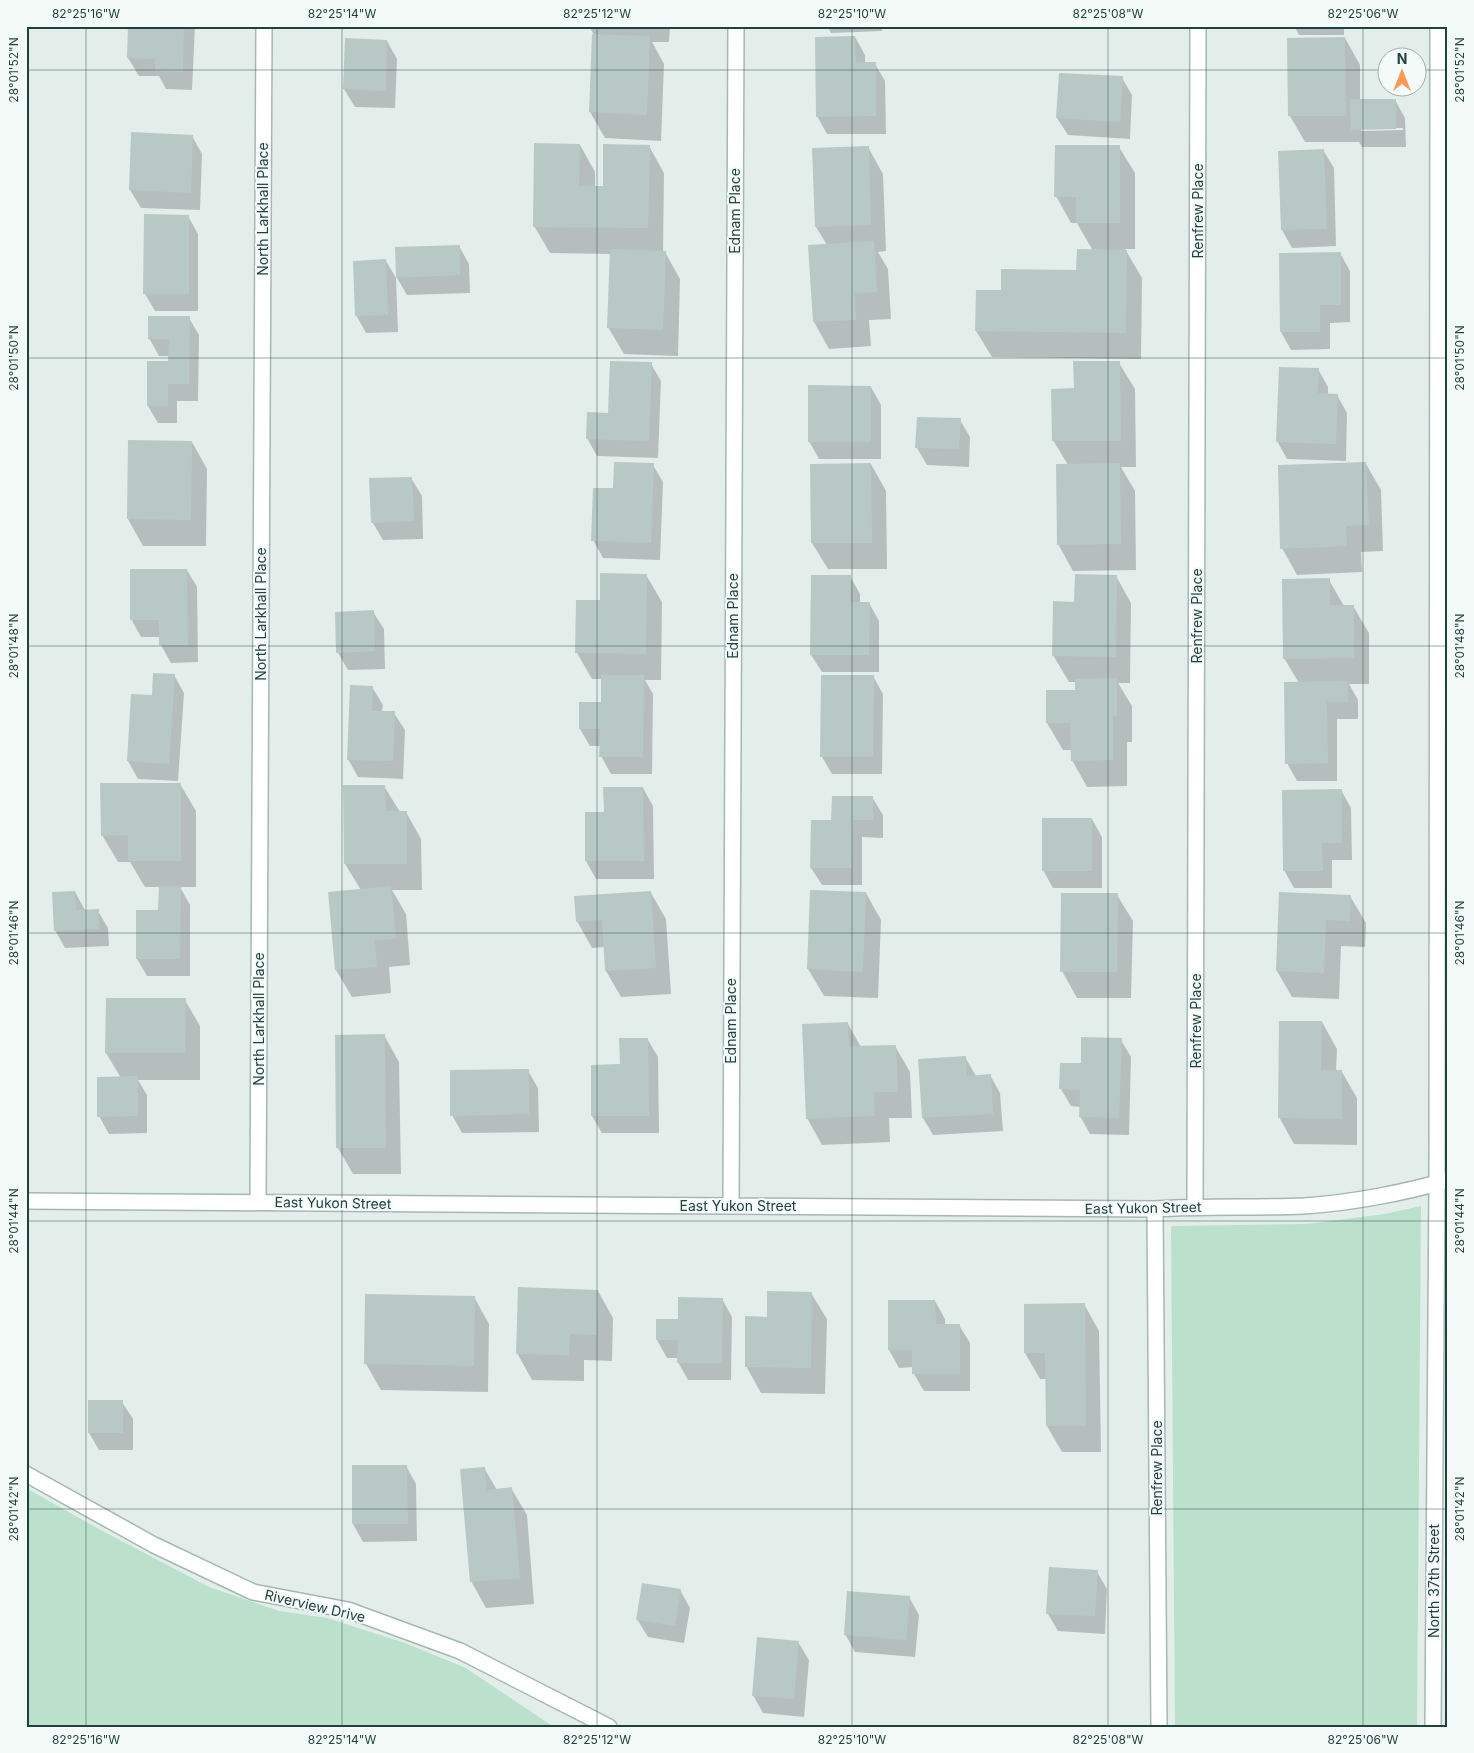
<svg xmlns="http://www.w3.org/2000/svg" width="1474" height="1753" font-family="Inter,sans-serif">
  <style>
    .green { fill: #bbe0cb }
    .shadow { fill: #0003; fill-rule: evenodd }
    .building { fill: #b8c9c5 }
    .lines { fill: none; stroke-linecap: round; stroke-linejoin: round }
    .minor-casing { stroke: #a5b7b4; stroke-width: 18 }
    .minor { stroke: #fff; stroke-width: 15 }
    .ticks { fill: none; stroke: #21413e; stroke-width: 1; stroke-opacity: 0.45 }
    .labels { text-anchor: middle; stroke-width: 4; stroke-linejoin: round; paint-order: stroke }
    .street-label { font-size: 14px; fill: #21413e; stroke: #f4faf8 }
    .neatline { fill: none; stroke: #21413e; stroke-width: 2 }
    .ticks-label { font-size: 12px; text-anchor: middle; fill: #21413e }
  </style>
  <rect width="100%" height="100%" fill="#e3eeeb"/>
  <path class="green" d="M1421 1206 1417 1727H1175L1171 1226 1307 1224 1385 1214Z
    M26 1488 97 1528 209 1587 279 1611 327 1618 405 1643 466 1668 554 1727H26Z"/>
  <path class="shadow" d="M130 26H195L192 90 166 89 159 76H139L128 58Z
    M589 26H670L669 42H652L664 64 661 141 605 138 590 112 594 35Z
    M827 26H882V31L831 33Z
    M1077 26H1136L1077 27Z
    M1294 26H1344V35H1299Z
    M855 37 865 55V64H875L885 81 886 134H827L817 116Z
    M1345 38 1360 65V100H1395L1405 118 1406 147H1362L1359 142H1305L1290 116ZM1361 128H1403V130L1361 131Z
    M387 41 397 59 395 108 355 107 344 89Z
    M1122 78 1132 95 1130 139 1068 135 1057 118Z
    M133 134 192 136 202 154 200 210 141 208 130 190Z
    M580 145 595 172V187H604L649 146 664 173 663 252H665L680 279 678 356 624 354 608 327 611 254 550 253 534 226Z
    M868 147 883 174 886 251 878 252 888 269 891 319 869 320 871 346 829 349 814 322 809 246 827 245 816 227Z
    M1119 147 1135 173V249H1125L1142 278 1141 359 992 357 976 331 1002 291 1078 271 1093 251 1077 223H1071L1056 196Z
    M1323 150 1334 168 1336 246 1292 248 1282 230Z
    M188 216 198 234V311H155L145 294Z
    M459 246 469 264 470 293 407 295 397 278Z
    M1340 253 1350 271V322L1330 323V349L1291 350 1281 332Z
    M386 261 396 278 398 332 366 333 356 315Z
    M189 318 199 335 198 401H177V423H158L148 406 169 363V356H159L149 338Z
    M1119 363 1135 389 1136 467H1121L1135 491 1136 570 1073 571 1058 544 1068 465 1053 440 1075 389Z
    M651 364 661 381 658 458 597 456 587 438 609 414Z
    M1318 369 1328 387V395H1337L1347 413 1346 461 1287 459 1277 441Z
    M871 387 881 405V459H819L809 441Z
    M960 420 970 437 969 467 927 465 917 448Z
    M192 442 207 469 206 546H143L128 519Z
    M871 464 886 491 887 569H828L812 543Z
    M1366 464 1381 490 1383 551 1361 552 1362 572 1297 575 1282 548Z
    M653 465 663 482 660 560 603 558 593 540 614 490Z
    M411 478 422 496 423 539 383 540 373 523Z
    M187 570 197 587 198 662 171 663 161 645 160 637H141L131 619Z
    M646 575 662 602 661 680H645L653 694 652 774H611L601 756V746H590L580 729 602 703V679H592L577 653 601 601Z
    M850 576 860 594V603H869L879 621V672H822L811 655Z
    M1116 576 1131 603 1130 683H1118L1132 706V742H1127V786L1087 787 1072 760V750H1063L1047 723V692H1076V682H1069L1053 655 1075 603Z
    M1329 580 1344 606H1353L1369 633V684H1349L1358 700V719H1337V781H1297L1287 763 1299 683 1284 658Z
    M373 612 384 629 385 669 348 670 338 653Z
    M174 675 184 693 178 781 138 779 128 761 153 697Z
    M873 676 883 694 882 774H832L822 757Z
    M372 687 383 705 382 712 394 713 405 730 403 779 358 777 348 759Z
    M180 784 196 811V887H180L190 905V976H147L137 959 160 912V887H145L130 862H118L102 835Z
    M384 786 400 812H406L421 839 422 890H392L406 914 410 965 389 967 391 993 352 997 336 970 329 893 361 890 345 864Z
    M643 788 653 806 654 879H596L586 861 606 813Z
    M1341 790 1351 808 1352 860H1332V888H1294L1284 870Z
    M872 797 883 815V838L862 837V885H822L811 868Z
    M1092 819 1102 837V888H1053L1043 870Z
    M811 891 866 893 881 920 878 998 824 996 808 969Z
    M75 892 85 910 98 911 108 928 109 946 65 948 55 930Z
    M651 893 666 919 671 994 621 997 606 971 605 947 592 948 577 921Z
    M1280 894 1350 896 1366 923 1365 947 1341 946 1339 999 1292 997 1277 971Z
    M1117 895 1133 921 1131 998H1077L1062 971Z
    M107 999 185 1000 200 1026V1080H138L147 1095V1133L109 1134 99 1116 121 1078 106 1053Z
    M1322 1022 1337 1049 1336 1072H1342L1357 1098V1145L1294 1144 1279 1117Z
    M848 1024 861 1047 895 1046 910 1072 912 1118H889L890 1142 822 1145 807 1118Z
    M384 1035 399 1062 401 1174H353L338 1148Z
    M648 1040 658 1057 659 1133H602L592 1116 621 1065Z
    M1121 1040 1131 1057 1129 1135 1090 1134 1080 1116V1107L1071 1106 1061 1089 1082 1064Z
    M965 1057 976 1076 990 1075 1000 1093 1003 1131 933 1135 923 1118Z
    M528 1071 538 1088 539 1132 462 1133 452 1115Z
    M598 1291 613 1318 612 1361 584 1360V1381L532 1380 517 1353Z
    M811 1293 827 1319 825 1394 761 1393 746 1366Z
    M474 1297 489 1324 488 1392 381 1390 366 1364Z
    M722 1299 732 1317 731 1380H688L678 1362V1358H667L657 1340 680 1320Z
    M935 1301 945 1319V1325H959L970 1343V1391H924L914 1374V1367L899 1368 889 1350Z
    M1084 1304 1099 1331 1101 1452H1062L1047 1426 1046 1379H1040L1025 1353Z
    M122 1402 133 1419V1450H99L89 1433Z
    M406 1466 416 1484 417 1541 363 1542 353 1524Z
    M484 1468 497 1490 511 1488 527 1515 534 1604 486 1608 471 1581Z
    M1097 1572 1107 1589 1105 1634 1058 1631 1048 1614Z
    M680 1590 690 1608 684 1643 648 1637 637 1619Z
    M909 1597 919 1615 915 1657 855 1652 845 1634Z
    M798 1642 809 1660 804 1717 763 1713 753 1695Z"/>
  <path class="building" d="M128 26H184L183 72 155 71V59L127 58Z
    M592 34 650 36 647 115 589 112Z
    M855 36 856 62H876V116L816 117 815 37Z
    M1345 37 1346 116H1288L1287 38Z
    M345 38 387 40 386 91 343 89Z
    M1059 73 1123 76 1120 122 1056 118Z
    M1350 99H1396V129L1351 130Z
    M131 132 193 135 191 193 129 190Z
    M534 143 580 144 579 186H603V144L650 145 648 228 533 227Z
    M1055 145H1120V223H1076V197H1054Z
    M869 146 871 225 815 227 812 148Z
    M1324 149 1327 229 1281 230 1278 151Z
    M144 214 189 215V294H143Z
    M874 241 877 292 855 294 856 320 813 322 808 245Z
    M460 245V275L396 278 395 247Z
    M610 249 666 251 663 330 607 328Z
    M1077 249 1127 250 1126 333 975 331 976 290H1001V269L1076 270Z
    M1341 252V305H1320V332H1280L1279 253Z
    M386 259 388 315 355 316 353 261Z
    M148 316H190L189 384H168V406H147V361H168L169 339H148Z
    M610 361 652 362 649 441 586 439 587 412 608 413Z
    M1073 361H1120L1121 441H1052L1051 389 1074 388Z
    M1279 367 1319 368 1318 393 1338 394 1336 444 1276 442Z
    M808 385 871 386V442H808Z
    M917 417 961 418 959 449 915 448Z
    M128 440 192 441 191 520 127 519Z
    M614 462 654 463 651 543 591 541 593 488H613Z
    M1366 462 1369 525 1346 526 1347 546 1280 549 1278 465Z
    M871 463 872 543H811L810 464Z
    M1120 463 1121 544 1057 545 1056 464Z
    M412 477 414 521 371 523 369 478Z
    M130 569H187L188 645H159V620H130Z
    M600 573 647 574 646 654 575 653 576 600H600Z
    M1075 574 1117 575 1116 657 1052 656 1053 601 1074 602Z
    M811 575H851L850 602H870L869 655H810Z
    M1330 578V605H1354V658L1283 659 1282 579Z
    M374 610 375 651 336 653 335 612Z
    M153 673 175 674 169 764 127 761 131 694 152 695Z
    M601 675H644L643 757H599L600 729H579V702H601Z
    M821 675H874L873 757H820Z
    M1117 678V716H1113V760L1071 761 1070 723H1046V690H1075V679Z
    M1348 681V702H1327L1328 763 1285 764 1284 682Z
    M350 685 373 686 372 711H395L393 761 347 760Z
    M100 783H181V861H128V835L101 836Z
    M343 785H385L386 811H407V864H344Z
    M603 787H643L644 861H585V812H604Z
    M1342 789V843H1322L1323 871H1283L1282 790Z
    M832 796H873V820H853L852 868H810L811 820H831Z
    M1042 818H1092V871H1042Z
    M159 886H181L180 959H136V910H158Z
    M391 886 396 939 375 940 377 967 335 970 328 892Z
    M810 890 866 892 863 972 807 969Z
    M75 891 76 910 99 909V929L54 931 52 892Z
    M651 891 656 968 605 971 602 920 576 922 574 896Z
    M1279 892 1351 895 1350 921 1326 920 1324 973 1276 971Z
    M1061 893H1118L1117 972H1060Z
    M106 998H186L185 1053H105Z
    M1279 1021H1322L1321 1070H1342V1119L1278 1118Z
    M848 1022 849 1046 896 1045 898 1092H874L875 1116 806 1119 802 1024Z
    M385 1034 386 1148H336L335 1035Z
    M1081 1037 1122 1038 1119 1118 1079 1117 1080 1090 1059 1089 1060 1063H1081Z
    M619 1038H648L649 1116H591V1065L620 1064Z
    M966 1056 967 1076 991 1074 993 1114 922 1118 918 1059Z
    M529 1069V1114L450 1116V1070Z
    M138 1076V1116L97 1117V1077Z
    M518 1287 598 1290 597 1335 570 1334 569 1355 516 1354Z
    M767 1291 812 1292 811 1368 745 1367V1316L767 1317Z
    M365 1294 475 1296 474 1366 364 1364Z
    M678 1297 723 1298 722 1363H677L678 1340H656V1319H678Z
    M888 1300H935L936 1324H960V1374H912V1350H888Z
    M1085 1303 1086 1426H1046L1045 1353H1024V1304Z
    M88 1400H123V1433H88Z
    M352 1465H407L408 1524H352Z
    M485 1467 487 1490 512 1487 520 1578 470 1582 460 1469Z
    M1049 1567 1098 1570 1095 1616 1046 1614Z
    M642 1583 681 1589 675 1626 636 1620Z
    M847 1591 910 1596 906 1640 844 1635Z
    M757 1637 799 1641 794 1699 752 1696Z"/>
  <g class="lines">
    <g class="minor-casing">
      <path id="minor" d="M26 1201 1155 1209C1205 1206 1255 1208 1304 1206 1350 1203 1404 1193 1448 1180
        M258 1202 264 26
        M731 1206 736 26
        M1195 1207 1198 26
        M1155 1209 1159 1727
        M26 1474 154 1545 253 1592 348 1610 460 1651 609 1727
        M1433 1727 1437 1183 1438 26"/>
    </g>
    <use href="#minor" class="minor"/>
  </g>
  <path class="ticks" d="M86 26V1727M342 26V1727M597 26V1727M852 26V1727M1108 26V1727M1363 26V1727M26 70H1386M1416 70H1448M26 358H1448M26 646H1448M26 933H1448M26 1221H1448M26 1509H1448"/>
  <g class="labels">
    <g class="street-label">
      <text transform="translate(263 209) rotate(-90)" y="5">North Larkhall Place</text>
      <text transform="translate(735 211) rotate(-90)" y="5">Ednam Place</text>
      <text transform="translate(1198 211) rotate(-90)" y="5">Renfrew Place</text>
      <text transform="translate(261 614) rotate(-90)" y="5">North Larkhall Place</text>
      <text transform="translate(733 616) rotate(-90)" y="5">Ednam Place</text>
      <text transform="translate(1197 616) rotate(-90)" y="5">Renfrew Place</text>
      <text transform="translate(259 1019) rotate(-90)" y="5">North Larkhall Place</text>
      <text transform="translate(731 1021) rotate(-90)" y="5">Ednam Place</text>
      <text transform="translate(1196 1021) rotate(-90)" y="5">Renfrew Place</text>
      <text transform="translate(333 1203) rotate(1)" y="5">East Yukon Street</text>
      <text x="738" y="1211">East Yukon Street</text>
      <text transform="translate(1143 1208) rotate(-1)" y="5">East Yukon Street</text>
      <text transform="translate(1157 1468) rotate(-90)" y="5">Renfrew Place</text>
      <text transform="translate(1434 1581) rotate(-90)" y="5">North 37th Street</text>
      <text transform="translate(315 1606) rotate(13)" y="5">Riverview Drive</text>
    </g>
  </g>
  <rect width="1474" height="1753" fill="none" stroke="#f4faf8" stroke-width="55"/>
  <g transform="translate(1402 72)"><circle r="24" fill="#f4faf8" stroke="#a0b0ae"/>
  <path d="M0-4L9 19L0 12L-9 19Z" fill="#fa9a55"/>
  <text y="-8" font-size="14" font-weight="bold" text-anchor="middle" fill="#21413e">N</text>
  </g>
  <rect x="28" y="28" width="1418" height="1698" class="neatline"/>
  <g class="ticks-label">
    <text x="86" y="18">82°25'16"W</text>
    <text x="342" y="18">82°25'14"W</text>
    <text x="597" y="18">82°25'12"W</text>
    <text x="852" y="18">82°25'10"W</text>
    <text x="1108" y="18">82°25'08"W</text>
    <text x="1363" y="18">82°25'06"W</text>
    <text transform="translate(14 70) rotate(-90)" y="4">28°01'52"N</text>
    <text transform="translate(1460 70) rotate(-90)" y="4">28°01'52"N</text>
    <text transform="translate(14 358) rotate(-90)" y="4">28°01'50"N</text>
    <text transform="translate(1460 358) rotate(-90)" y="4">28°01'50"N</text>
    <text transform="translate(14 646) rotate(-90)" y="4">28°01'48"N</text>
    <text transform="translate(1460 646) rotate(-90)" y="4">28°01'48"N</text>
    <text transform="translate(14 933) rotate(-90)" y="4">28°01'46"N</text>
    <text transform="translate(1460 933) rotate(-90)" y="4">28°01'46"N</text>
    <text transform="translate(14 1221) rotate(-90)" y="4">28°01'44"N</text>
    <text transform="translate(1460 1221) rotate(-90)" y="4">28°01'44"N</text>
    <text transform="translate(14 1509) rotate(-90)" y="4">28°01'42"N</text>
    <text transform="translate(1460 1509) rotate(-90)" y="4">28°01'42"N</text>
    <text x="86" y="1744">82°25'16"W</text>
    <text x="342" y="1744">82°25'14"W</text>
    <text x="597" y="1744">82°25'12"W</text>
    <text x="852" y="1744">82°25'10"W</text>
    <text x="1108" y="1744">82°25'08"W</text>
    <text x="1363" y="1744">82°25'06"W</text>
  </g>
</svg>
